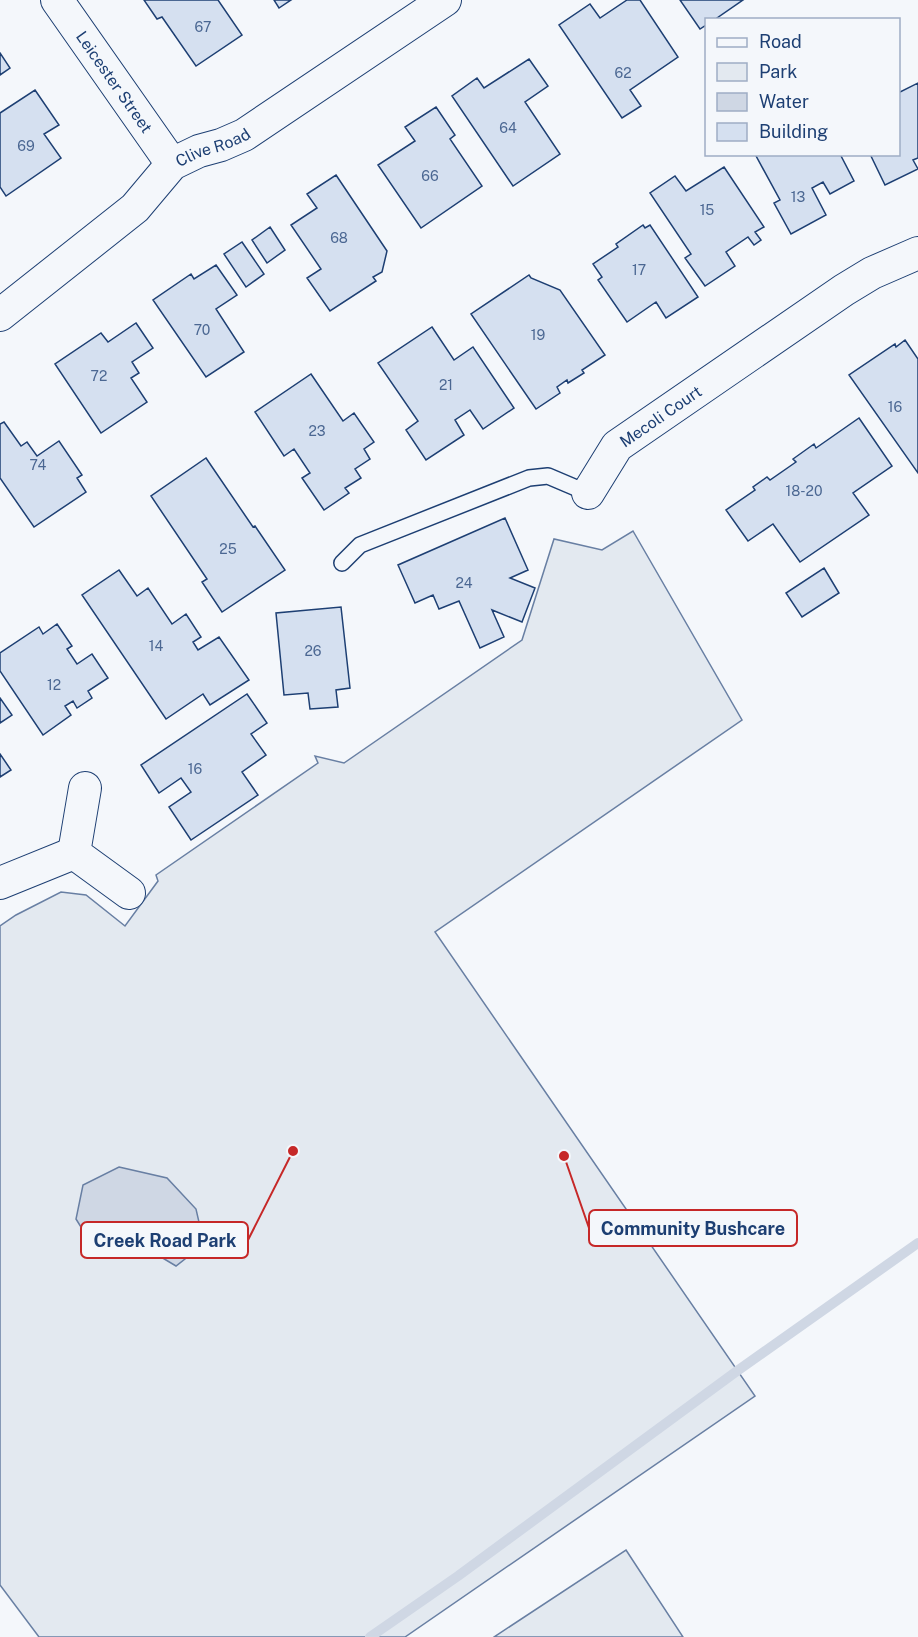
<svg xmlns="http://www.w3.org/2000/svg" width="918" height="1637" font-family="'Public Sans',sans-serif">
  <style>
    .green { fill: #e3e9f0; stroke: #687fa3; stroke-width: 1.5 }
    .water { fill: #cfd7e4; stroke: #687fa3; stroke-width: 1.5 }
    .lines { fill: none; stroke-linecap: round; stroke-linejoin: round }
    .stream { stroke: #cfd7e4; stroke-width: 10 }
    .building { fill: #d5e0f0; stroke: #1d3f73; stroke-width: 1.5 }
    .lane-casing { stroke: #1d3f73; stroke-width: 18 }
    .street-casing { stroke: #1d3f73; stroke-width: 34 }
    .lane { stroke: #f4f7fb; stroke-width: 15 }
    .street { stroke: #f4f7fb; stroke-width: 32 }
    .labels { text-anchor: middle; stroke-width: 4.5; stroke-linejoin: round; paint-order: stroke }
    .number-label { font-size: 14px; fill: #4b6792 }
    .street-label { font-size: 16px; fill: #1d3f73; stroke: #f4f7fb }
    .leader { fill: none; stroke: #c62828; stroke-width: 2 }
    .callout-dot { fill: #c62828; stroke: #f4f7fb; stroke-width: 2 }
    .callout { fill: #f4f7fb; stroke: #c62828; stroke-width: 2 }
    .callout-label { font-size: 18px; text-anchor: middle; font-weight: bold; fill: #1d3f73 }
  </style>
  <rect width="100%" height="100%" fill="#f4f7fb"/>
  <path class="green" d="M633 531 742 720 435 932 755 1396 405 1637H39L0 1585V926L16 915 61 892 86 895 125 926 158 881 156 875 318 763 315 756 344 763 522 640 554 539 602 550Z
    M626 1550 683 1637H494Z"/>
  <path class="water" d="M119 1167 167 1178 196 1209 204 1244 176 1266 161 1257 131 1244 94 1248 76 1219 83 1185Z"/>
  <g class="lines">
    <path class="stream" d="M370 1637 458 1576 737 1371 918 1243"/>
  </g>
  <path class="building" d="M144 0H218L242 35 196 66 162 17 157 19Z
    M274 0H291L279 8Z
    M627 0H640L678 57 630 90 641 106 622 118 559 25 590 4 600 18Z
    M680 0H743L714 20H706V25L700 29Z
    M0 53 10 68 0 75Z
    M529 59 548 86 525 102 560 154 513 186 452 96 477 78 484 88Z
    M918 83V158L913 160 918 169 885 185 870 154H898V93Z
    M35 90 59 125 44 134 61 158 6 196 0 187V113Z
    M436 107 455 135 450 139 482 186 421 228 378 165 415 141 405 127Z
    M755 154H840L854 181 830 194 823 182 812 188 826 215 791 234 774 203 780 200Z
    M724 167 764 227 755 232 761 240 754 245 748 237 726 252 735 266 705 286 685 258 691 254 650 193 675 176 686 191Z
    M336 175 387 251 382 272 373 277 376 281 330 311 307 278 321 269 291 225 317 208 307 194Z
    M643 225 645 228 650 225 698 297 666 318 656 302 627 322 598 280 602 277 593 264 618 247 616 244Z
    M270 227 285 250 267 263 252 240Z
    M242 242 264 274 246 287 224 254Z
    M216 265 237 295 216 309 244 352 206 377 153 300 191 274 194 279Z
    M529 275 531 278 560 290 605 355 582 370 584 373 568 383 567 380 557 387 560 393 536 409 471 314Z
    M136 323 153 348 132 362 139 373 131 378 147 402 101 433 55 364 101 333 108 342Z
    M432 327 454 360 473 347 514 408 483 429 470 410 455 420 464 435 426 460 406 430 418 421 378 363Z
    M905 340 918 359V473L849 375 895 344 896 347Z
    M311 374 343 421 354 413 374 442 364 449 370 459 355 469 361 478 345 488 349 493 324 510 302 478 310 473 294 449 284 456 255 412Z
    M859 418 892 466 853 493 869 515 800 562 773 524 748 541 726 510 755 490 753 487 767 477 770 480 796 462 793 459 814 444 816 448Z
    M4 422 21 446 27 442 37 456 59 441 82 475 77 478 86 492 34 527 0 478V424Z
    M206 458 253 527 255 526 285 570 222 612 202 582 207 579 151 496Z
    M505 518 528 570 510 578 535 588 522 622 492 610 504 637 480 648 459 601 439 609 433 595 415 603 398 565Z
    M824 568 839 593 802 617 786 593Z
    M119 570 137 596 148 588 172 624 186 614 201 637 193 642 198 650 219 637 249 680 210 705 203 694 166 719 82 595Z
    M341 607 350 688 336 690 338 707 310 709 308 693 284 695 276 613Z
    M57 624 72 646 67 649 77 664 92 654 108 678 88 691 92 698 77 708 73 701 65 706 71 715 43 735 0 671V653L39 627 43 634Z
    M247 694 267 723 251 734 266 755 242 772 258 795 191 840 169 807 191 792 181 778 159 793 141 765Z
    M0 698 12 715 0 723Z
    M0 754 11 770 0 777Z"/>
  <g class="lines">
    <g class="lane-casing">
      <path id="lane" d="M342 563 360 545 529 478 548 476 588 493"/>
    </g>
    <g class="street-casing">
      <g id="street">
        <path id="s1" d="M57 0 172 164"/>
        <path id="s2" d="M0 315 135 208 172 164 199 151 221 145 244 135 445 0"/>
        <path id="s3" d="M588 493 617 446 844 290 872 273 918 253"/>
        <path d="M85 788 74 853 129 893"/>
        <path d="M0 883 74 853"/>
      </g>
    </g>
    <use href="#lane" class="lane"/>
    <use href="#street" class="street"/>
  </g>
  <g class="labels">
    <g class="number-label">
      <text x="203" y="32">67</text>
      <text x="623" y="78">62</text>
      <text x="508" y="133">64</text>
      <text x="26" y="151">69</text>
      <text x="430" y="181">66</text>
      <text x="798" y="202">13</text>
      <text x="707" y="215">15</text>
      <text x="339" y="243">68</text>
      <text x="639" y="275">17</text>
      <text x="202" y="335">70</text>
      <text x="538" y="340">19</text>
      <text x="99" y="381">72</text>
      <text x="446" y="390">21</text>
      <text x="895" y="412">16</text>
      <text x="317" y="436">23</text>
      <text x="38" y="470">74</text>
      <text x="804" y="496">18-20</text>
      <text x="228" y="554">25</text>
      <text x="464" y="588">24</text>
      <text x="156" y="651">14</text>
      <text x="313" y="656">26</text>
      <text x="54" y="690">12</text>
      <text x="195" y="774">16</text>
    </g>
    <g class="street-label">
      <text dy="6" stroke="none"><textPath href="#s1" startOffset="100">Leicester Street</textPath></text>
      <text dy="6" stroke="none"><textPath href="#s2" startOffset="274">Clive Road</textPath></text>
      <text dy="6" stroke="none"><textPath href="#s3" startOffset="108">Mecoli Court</textPath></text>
    </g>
  </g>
  <path class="leader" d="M564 1156L589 1228M293 1151L248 1240"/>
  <g class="callout-dot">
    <circle cx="564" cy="1156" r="6"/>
    <circle cx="293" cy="1151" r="6"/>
  </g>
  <g class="callout">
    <rect x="589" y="1210" width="208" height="36" rx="6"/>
    <rect x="81" y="1222" width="167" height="36" rx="6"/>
  </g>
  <g class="callout-label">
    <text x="693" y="1235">Community Bushcare</text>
    <text x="165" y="1247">Creek Road Park</text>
  </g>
  <rect x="705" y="18" width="195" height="138" fill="#f4f7fb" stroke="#9eadc5" stroke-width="1.5"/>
  <rect x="717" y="38" width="30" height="9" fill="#f4f7fb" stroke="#9eadc5" stroke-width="1.5"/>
  <text x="759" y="48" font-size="18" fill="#1d3f73">Road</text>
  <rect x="717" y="63" width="30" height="18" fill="#e3e9f0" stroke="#9eadc5" stroke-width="1.5"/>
  <text x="759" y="78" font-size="18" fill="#1d3f73">Park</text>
  <rect x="717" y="93" width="30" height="18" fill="#cfd7e4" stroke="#9eadc5" stroke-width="1.5"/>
  <text x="759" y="108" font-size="18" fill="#1d3f73">Water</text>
  <rect x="717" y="123" width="30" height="18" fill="#d5e0f0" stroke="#9eadc5" stroke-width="1.5"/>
  <text x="759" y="138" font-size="18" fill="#1d3f73">Building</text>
</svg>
